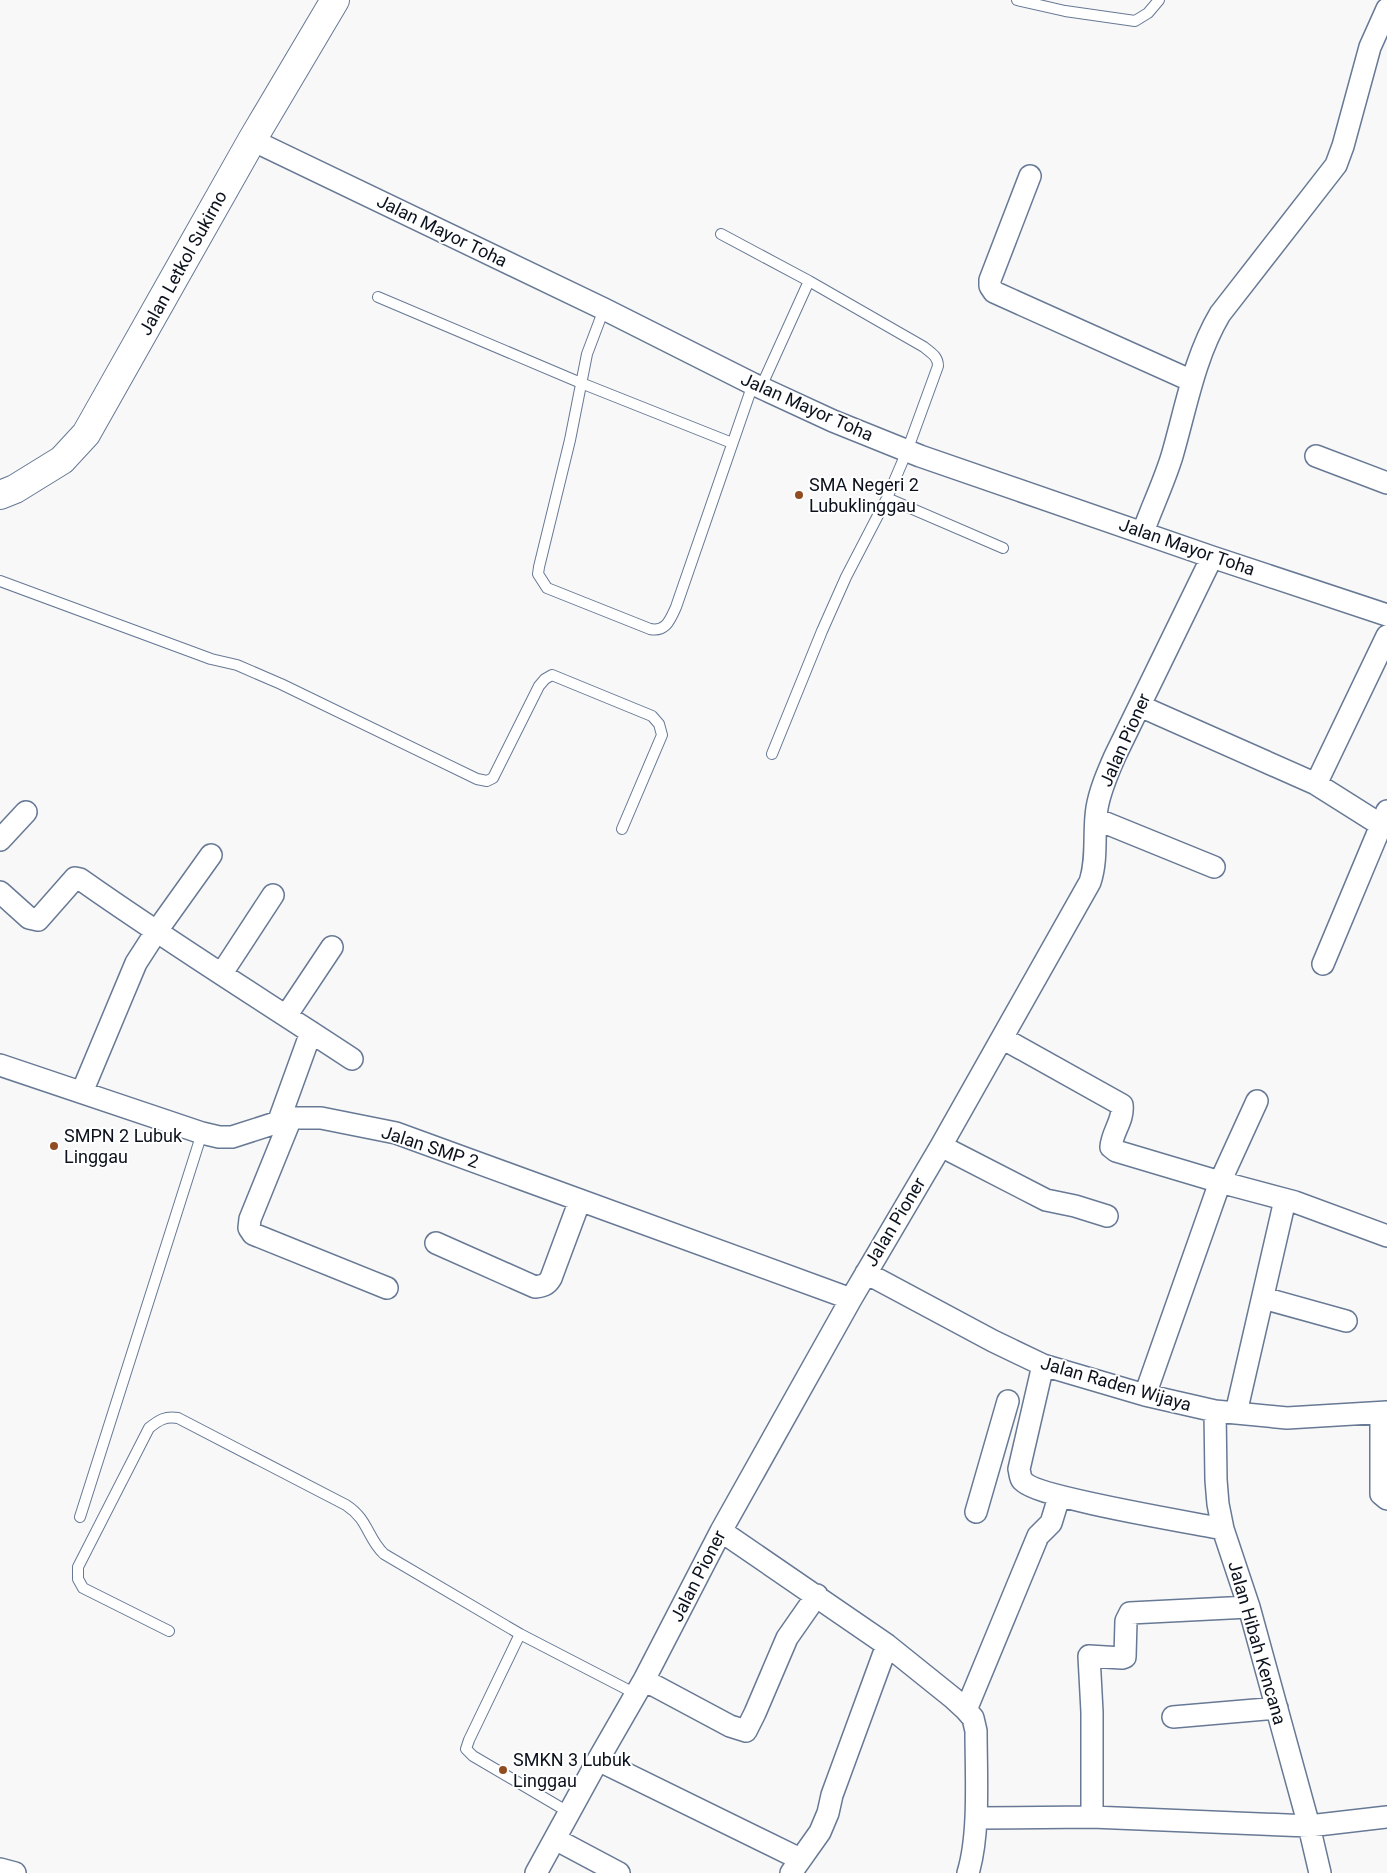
<svg xmlns="http://www.w3.org/2000/svg" width="1387" height="1873" font-family="Roboto,sans-serif">
  <style>
    .lines { fill: none; stroke-linecap: round; stroke-linejoin: round }
    .service-casing { stroke: #677995; stroke-width: 12 }
    .minor-casing { stroke: #677995; stroke-width: 24 }
    .secondary-casing { stroke: #677995; stroke-width: 30 }
    .service { stroke: #fff; stroke-width: 10 }
    .minor { stroke: #fff; stroke-width: 21 }
    .secondary { stroke: #fff; stroke-width: 28 }
    .poi-dot { fill: #914c21; stroke: #fff; stroke-width: 2 }
    .labels { text-anchor: middle; stroke-width: 4; stroke-linejoin: round; paint-order: stroke }
    .street-label { font-size: 18px; fill: #0c121d; stroke: #fff }
    .poi-label { font-size: 18px; fill: #0c121d; stroke: #fff; text-anchor: start }
  </style>
  <rect width="100%" height="100%" fill="#f8f8f8"/>
  <g class="lines">
    <g class="service-casing">
      <path id="service" d="M1017 0 1065 11 1135 21 1148 13 1159 0
        M721 234 809 281 924 347C931 353 938 356 938 366L907 451 887 498 846 577 822 631 772 754
        M378 297 581 383 732 443
        M604 309 587 354 570 440 539 567 538 574 547 588 650 629C666 632 670 620 676 607L753 384
        M761 387 809 281
        M887 498 1003 548
        M0 581 211 659 237 665 281 684 477 779 487 781 493 778 539 686 545 679 552 675 652 716 659 724 662 735 622 829
        M80 1517 202 1133
        M169 1631 83 1588 78 1579V1567L149 1428C159 1420 165 1416 178 1418L346 1505C369 1520 367 1538 384 1554L520 1634 469 1740 466 1749 473 1756 570 1813
        M520 1634 636 1694"/>
    </g>
    <g class="minor-casing">
      <path id="minor" d="M252 140 604 309 753 384 833 421 920 456 1212 557 1387 615
        M1030 176 990 280V286L994 292 1192 381
        M1316 456 1387 483
        M1143 532C1152 507 1164 482 1172 456 1186 408 1194 358 1220 314L1336 165 1343 146 1370 47 1387 9
        M1140 706 1316 784 1381 825
        M1316 784 1387 636
        M1096 819 1214 867
        M0 840 26 812
        M0 892 29 918 38 920 75 878 80 879C169 942 261 999 352 1059
        M1323 964 1387 811
        M222 973 273 895
        M286 1016 332 947
        M1002 1038 1122 1105C1124 1120 1112 1132 1111 1147L1116 1151 1220 1182 1295 1202 1387 1236
        M0 1065 202 1133 219 1137H232L291 1118H321L396 1133 851 1299
        M82 1092 136 963 156 932 211 855
        M291 1118 250 1219 249 1228 253 1234 387 1288
        M278 1123 311 1032
        M941 1146 1046 1200 1075 1206 1107 1216
        M436 1243 535 1287C543 1286 547 1285 551 1278L580 1200
        M866 1273 993 1341 1043 1365 1145 1395 1215 1411 1287 1418 1387 1412
        M1263 1298 1346 1321
        M1043 1365 1019 1469C1020 1472 1020 1478 1022 1480 1033 1497 1194 1523 1223 1529
        M1145 1395 1220 1182 1257 1101
        M1215 1411 1216 1480 1218 1504 1223 1529 1249 1607 1309 1826 1320 1873
        M1236 1413 1285 1200
        M1381 1413V1494L1387 1499
        M976 1512 1008 1401
        M721 1531 887 1645 953 1698 966 1710 973 1718 976 1731C976 1773 980 1834 968 1873
        M644 1680 730 1726 746 1731 755 1713 787 1638 817 1595
        M966 1710 1038 1536 1051 1523 1059 1497
        M1173 1717 1277 1708
        M598 1760 800 1859
        M1092 1817V1712L1089 1656 1122 1658 1125 1657 1126 1621 1130 1613 1249 1607
        M976 1818 1092 1817 1309 1826 1387 1817
        M555 1839 619 1873
        M0 1869 15 1873
        M536 1873 598 1760 644 1680 721 1531 851 1299 941 1146 1090 882C1098 858 1093 832 1097 808 1100 790 1108 772 1115 756L1212 557
        M791 1873 820 1832 828 1813 832 1795 887 1645"/>
    </g>
    <g class="secondary-casing">
      <path id="secondary" d="M0 495 15 489 62 460 86 434 252 140 335 0"/>
    </g>
    <use href="#service" class="service"/>
    <use href="#minor" class="minor"/>
    <use href="#secondary" class="secondary"/>
  </g>
  <g class="poi-dot">
    <circle cx="799" cy="495" r="5"/>
    <circle cx="54" cy="1146" r="5"/>
    <circle cx="503" cy="1770" r="5"/>
  </g>
  <g class="labels">
    <g class="street-label">
      <text transform="translate(442 231) rotate(26)" y="6">Jalan Mayor Toha</text>
      <text transform="translate(183 263) rotate(-61)" y="6">Jalan Letkol Sukirno</text>
      <text transform="translate(807 407) rotate(24)" y="6">Jalan Mayor Toha</text>
      <text transform="translate(1187 547) rotate(19)" y="6">Jalan Mayor Toha</text>
      <text transform="translate(1125 740) rotate(-66)" y="6">Jalan Pioner</text>
      <text transform="translate(430 1147) rotate(18)" y="6">Jalan SMP 2</text>
      <text transform="translate(895 1222) rotate(-59)" y="6">Jalan Pioner</text>
      <text transform="translate(1116 1384) rotate(16)" y="6">Jalan Raden Wijaya</text>
      <text transform="translate(698 1576) rotate(-63)" y="6">Jalan Pioner</text>
      <text transform="translate(1257 1643) rotate(74)" y="6">Jalan Hibah Kencana</text>
    </g>
    <g class="poi-label">
      <text x="809" y="491">SMA Negeri 2<tspan x="809" dy="21">Lubuklinggau</tspan></text>
      <text x="64" y="1142">SMPN 2 Lubuk<tspan x="64" dy="21">Linggau</tspan></text>
      <text x="513" y="1766">SMKN 3 Lubuk<tspan x="513" dy="21">Linggau</tspan></text>
    </g>
  </g>
</svg>
